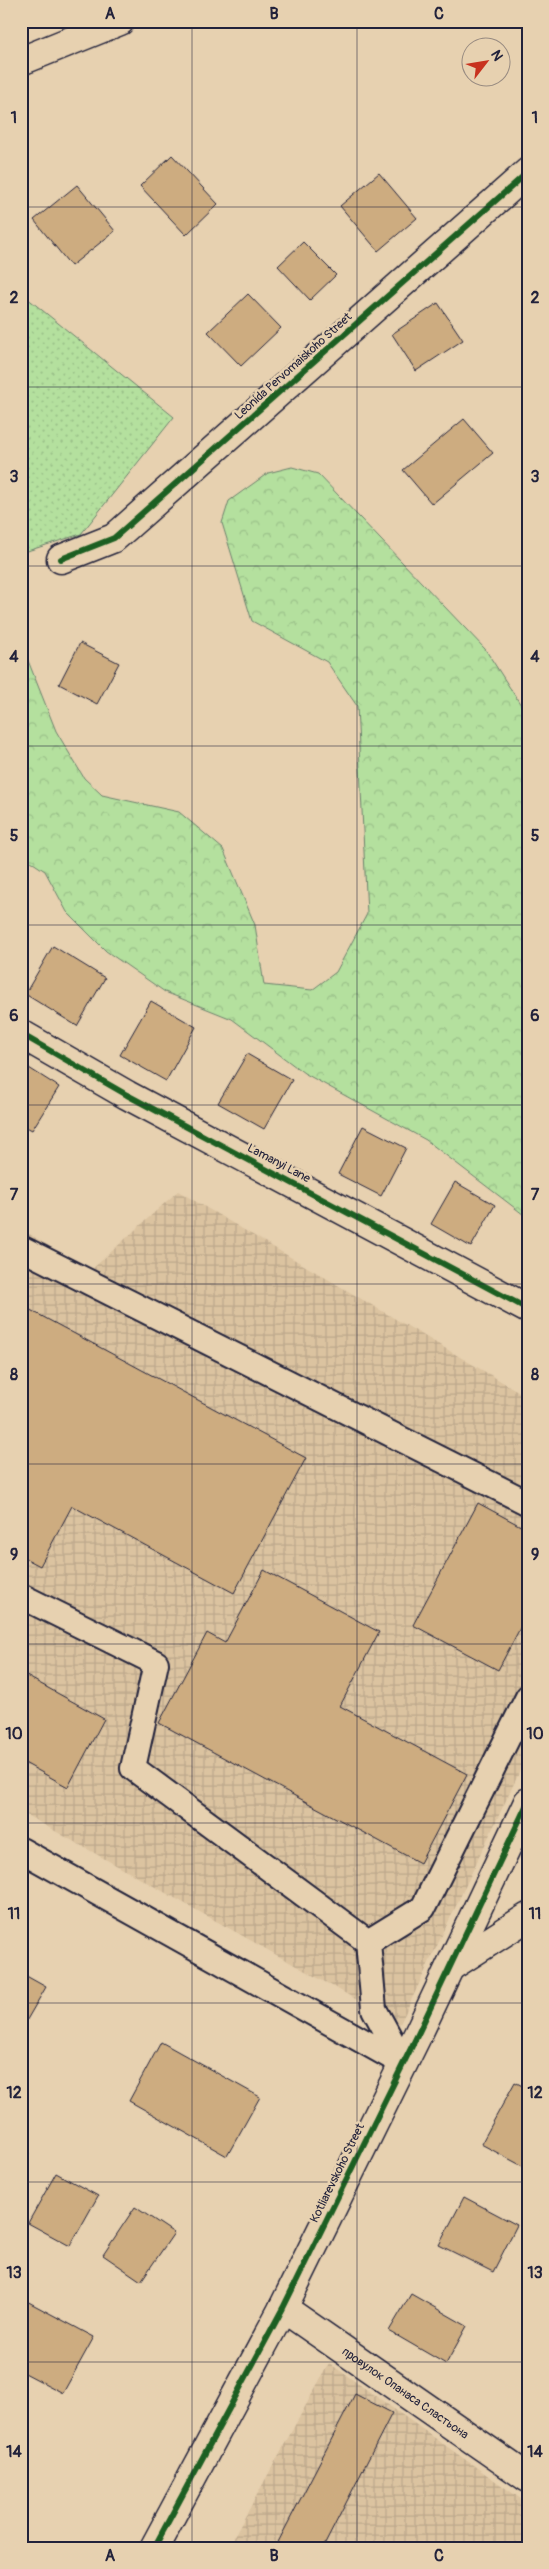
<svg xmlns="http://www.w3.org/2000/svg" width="549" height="2569" font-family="Pangolin,sans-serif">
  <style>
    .industrial { fill: url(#industrial-grid) }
    .grass { fill: url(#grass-dots); stroke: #6b816c }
    .forest { fill: url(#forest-crowns); stroke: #6b816c }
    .building { fill: #cdac80; stroke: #22223b }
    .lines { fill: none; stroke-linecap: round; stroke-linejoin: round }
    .service-casing { stroke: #22223b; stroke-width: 28 }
    .minor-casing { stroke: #22223b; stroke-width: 31 }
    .service { stroke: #e7d1b0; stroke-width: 24 }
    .minor { stroke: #e7d1b0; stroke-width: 28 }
    .cycleway-casing { stroke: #e7d1b0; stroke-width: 9 }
    .cycleway { stroke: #1b5e20; stroke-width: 6 }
    .grid { fill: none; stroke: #22223b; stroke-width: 1; stroke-opacity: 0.55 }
    .labels { text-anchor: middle; stroke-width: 5; stroke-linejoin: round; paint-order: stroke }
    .street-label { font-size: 12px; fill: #22223b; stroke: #e7d1b0 }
    .neatline { fill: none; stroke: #22223b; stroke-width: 2 }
    .grid-label { font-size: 16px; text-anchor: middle; font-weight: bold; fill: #22223b }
  </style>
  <defs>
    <pattern id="industrial-grid" width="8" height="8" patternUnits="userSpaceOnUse" patternTransform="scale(1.25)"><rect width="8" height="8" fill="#dbc3a0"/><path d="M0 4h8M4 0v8" fill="none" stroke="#bca78b"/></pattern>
    <pattern id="grass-dots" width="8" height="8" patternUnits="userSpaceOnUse" patternTransform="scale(1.25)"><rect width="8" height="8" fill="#b4e09e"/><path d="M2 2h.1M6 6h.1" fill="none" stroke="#9ac089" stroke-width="1.8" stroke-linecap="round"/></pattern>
    <pattern id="forest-crowns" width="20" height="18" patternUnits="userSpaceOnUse" patternTransform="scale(1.25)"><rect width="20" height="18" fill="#b4e09e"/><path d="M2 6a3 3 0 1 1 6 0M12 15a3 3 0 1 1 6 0" fill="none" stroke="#9ac089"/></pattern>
  </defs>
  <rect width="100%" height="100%" fill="#e7d1b0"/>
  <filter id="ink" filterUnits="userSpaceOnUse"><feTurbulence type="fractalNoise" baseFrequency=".02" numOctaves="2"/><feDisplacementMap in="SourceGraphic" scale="10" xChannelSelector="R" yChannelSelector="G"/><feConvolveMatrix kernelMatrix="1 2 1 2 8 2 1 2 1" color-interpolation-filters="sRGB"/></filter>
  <g filter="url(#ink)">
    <path class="industrial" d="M178 1191 528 1397V1754L400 2024 21 1812V1229L90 1271Z
      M329 2363 528 2504V2548H228Z"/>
    <path class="grass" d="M21 293 174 417 81 534 21 553Z"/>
    <path class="forest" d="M292 467 318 474 485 649 528 716V1218L426 1140 304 1073 232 1019 165 992 106 951 67 912 45 871 21 855V643L56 731 84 778 102 795 179 812 223 849 255 925 264 985 312 990 336 972 367 914 357 706 327 662 252 621 222 523 229 501 268 473Z"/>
    <path class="building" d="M172 155 218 204 186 235 140 186Z
      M379 173 417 218 378 251 340 206Z
      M77 185 115 231 71 266 34 220Z
      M303 242 336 275 310 300 278 266Z
      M248 294 281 328 241 366 208 332Z
      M438 303 463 340 416 371 392 334Z
      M464 419 493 453 432 504 403 470Z
      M80 643 119 663 97 704 59 684Z
      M53 946 105 978 77 1026 25 994Z
      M151 1001 196 1027 166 1081 120 1055Z
      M247 1054 292 1080 264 1129 218 1103Z
      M21 1063 59 1087 32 1130 21 1124Z
      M363 1126 406 1148 381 1196 338 1174Z
      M455 1182 495 1205 471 1247 431 1224Z
      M21 1305 306 1458 234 1593 72 1506 40 1566 21 1556Z
      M478 1503 528 1530V1613L498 1670 413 1625Z
      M264 1570 379 1632 340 1706 467 1774 420 1863 159 1723 207 1633 225 1643Z
      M21 1673 104 1719 68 1787 21 1761Z
      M21 1973 46 1987 21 2030Z
      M161 2042 260 2097 227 2156 129 2101Z
      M515 2082 528 2089V2169L481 2144Z
      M21 2149 29 2153 21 2166Z
      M56 2173 98 2196 70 2246 28 2223Z
      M464 2197 517 2225 493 2272 439 2245Z
      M135 2207 174 2233 141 2281 103 2255Z
      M411 2294 467 2326 446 2364 389 2331Z
      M21 2298 94 2337 63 2393 21 2371Z
      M355 2394 392 2413 323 2548H275Z"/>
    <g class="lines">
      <g class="service-casing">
        <path id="service" d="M21 1248 528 1503
          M21 1596 156 1663 133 1768 368 1942 374 2009 404 2064
          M21 1850 404 2064
          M368 1942 423 1908 528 1697"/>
      </g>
      <g class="minor-casing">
        <g id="minor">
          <path d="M21 61 120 21"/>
          <path d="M61 559 114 538 528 172"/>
          <path d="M21 1034 127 1095 528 1309"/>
          <path d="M450 1967 528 1917"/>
          <path id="s1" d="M283 2308 528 2478"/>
          <path d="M154 2548 283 2308 418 2034 528 1802"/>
        </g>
      </g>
      <use href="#service" class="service"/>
      <use href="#minor" class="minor"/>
      <g class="cycleway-casing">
        <path id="cycleway" d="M61 559 114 538 528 172
          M21 1034 127 1095 528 1309
          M154 2548 283 2308 418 2034 528 1802"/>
      </g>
      <use href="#cycleway" class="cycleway"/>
    </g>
  </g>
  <path class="grid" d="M192 21V2548M357 21V2548M21 207H528M21 387H528M21 566H528M21 746H528M21 925H528M21 1105H528M21 1284H528M21 1464H528M21 1644H528M21 1823H528M21 2003H528M21 2182H528M21 2362H528"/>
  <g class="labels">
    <g class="street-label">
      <text transform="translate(293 366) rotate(-42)" y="4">Leonida Pervomaiskoho Street</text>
      <text transform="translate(279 1163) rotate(28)" y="4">Lamanyi Lane</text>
      <text transform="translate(337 2173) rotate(-64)" y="4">Kotliarevskoho Street</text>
      <text dy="4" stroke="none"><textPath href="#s1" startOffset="149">провулок Опанаса Сластьона</textPath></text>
    </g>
  </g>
  <rect width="549" height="2569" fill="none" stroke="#e7d1b0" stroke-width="55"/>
  <g transform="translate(486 62) rotate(59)"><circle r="24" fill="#e7d1b0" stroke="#988b81"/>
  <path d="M0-4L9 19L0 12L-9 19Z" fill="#c8321e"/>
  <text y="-8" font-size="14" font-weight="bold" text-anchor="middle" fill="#22223b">N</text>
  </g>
  <rect x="28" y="28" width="494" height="2514" class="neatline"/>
  <g class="grid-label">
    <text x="110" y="19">A</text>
    <text x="274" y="19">B</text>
    <text x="439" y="19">C</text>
    <text x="14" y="123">1</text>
    <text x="535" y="123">1</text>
    <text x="14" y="303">2</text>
    <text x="535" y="303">2</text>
    <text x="14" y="482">3</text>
    <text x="535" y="482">3</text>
    <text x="14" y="662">4</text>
    <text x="535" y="662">4</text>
    <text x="14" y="841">5</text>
    <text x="535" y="841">5</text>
    <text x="14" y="1021">6</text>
    <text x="535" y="1021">6</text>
    <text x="14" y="1200">7</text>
    <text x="535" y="1200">7</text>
    <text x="14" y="1380">8</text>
    <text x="535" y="1380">8</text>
    <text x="14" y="1560">9</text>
    <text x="535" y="1560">9</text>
    <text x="14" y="1739">10</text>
    <text x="535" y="1739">10</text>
    <text x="14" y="1919">11</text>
    <text x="535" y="1919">11</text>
    <text x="14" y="2098">12</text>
    <text x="535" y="2098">12</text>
    <text x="14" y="2278">13</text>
    <text x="535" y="2278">13</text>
    <text x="14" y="2457">14</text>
    <text x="535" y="2457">14</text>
    <text x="110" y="2561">A</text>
    <text x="274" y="2561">B</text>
    <text x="439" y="2561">C</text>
  </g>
</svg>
